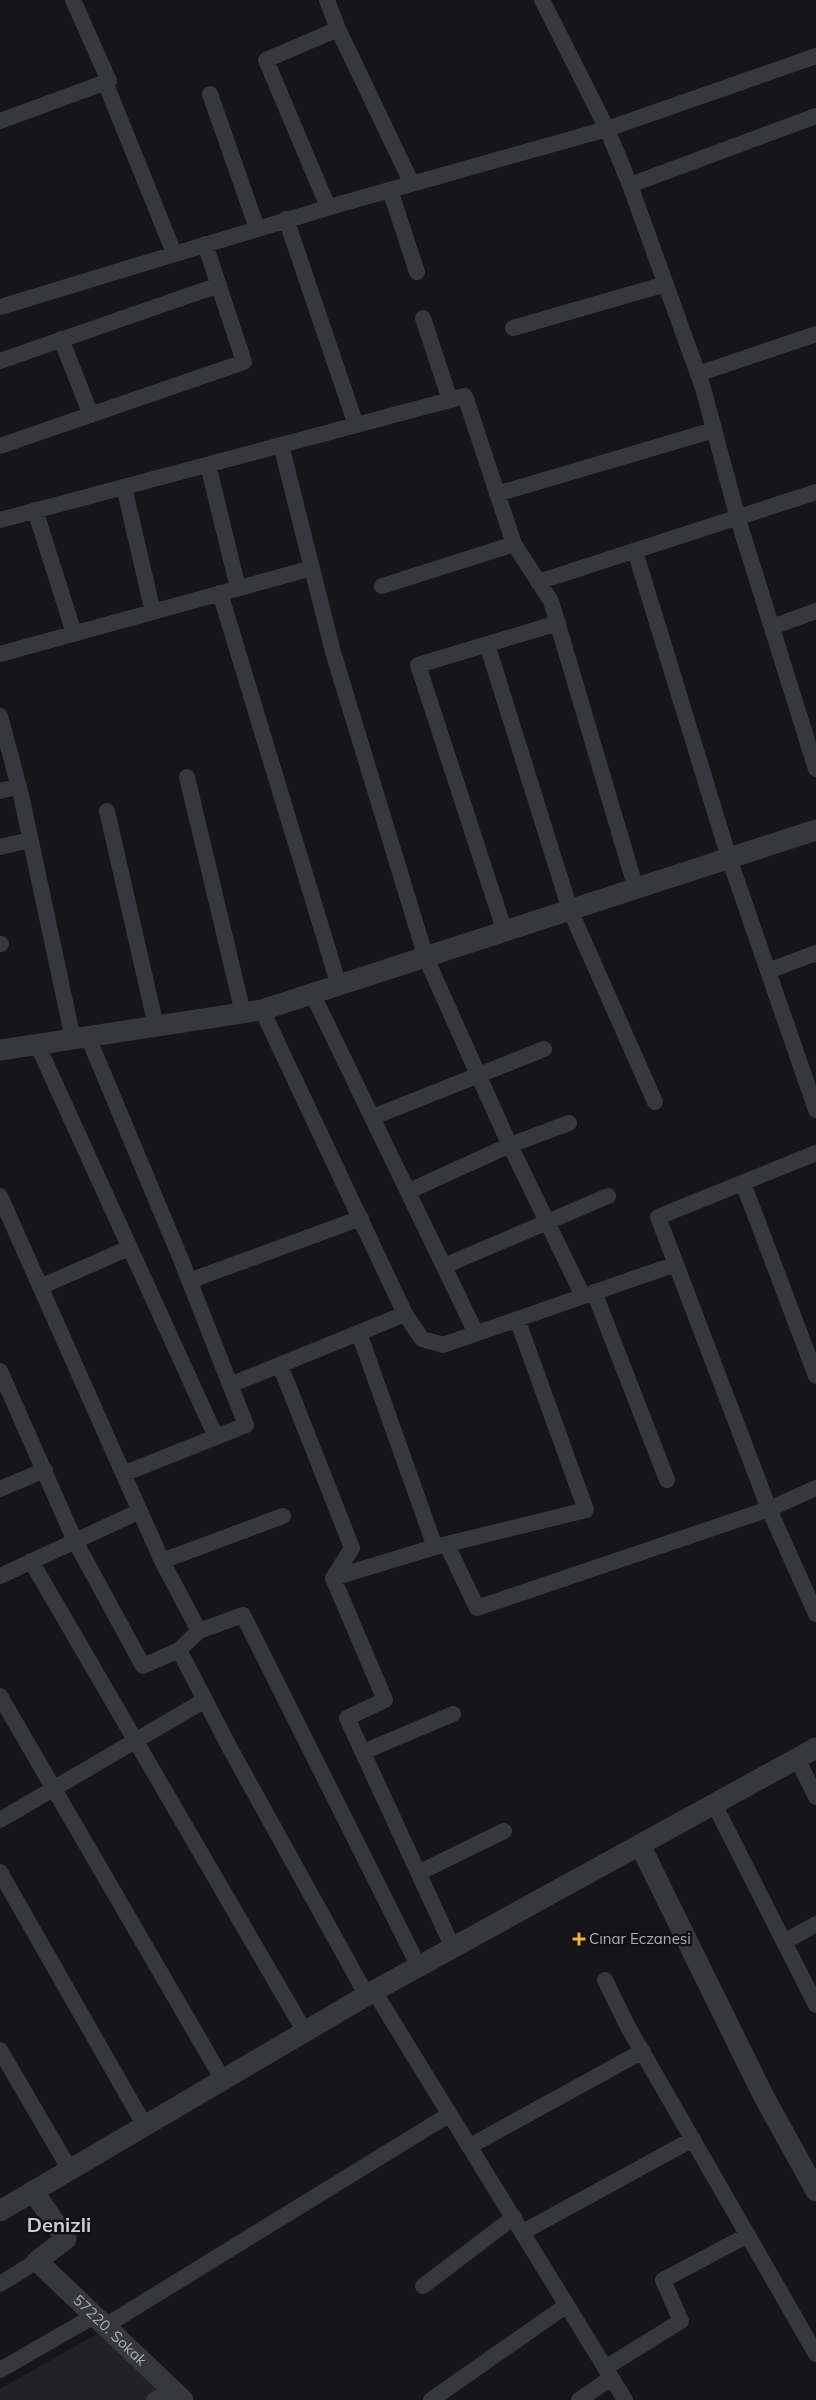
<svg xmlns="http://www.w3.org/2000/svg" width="816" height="2400" font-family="Mulish,sans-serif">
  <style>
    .built { fill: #222225 }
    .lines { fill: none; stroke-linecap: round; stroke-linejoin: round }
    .minor { stroke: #37383d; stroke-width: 16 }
    .tertiary { stroke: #37383d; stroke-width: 21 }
    .poi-dot { fill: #f2b134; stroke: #111113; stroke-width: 2 }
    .labels { text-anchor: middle; stroke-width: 5; stroke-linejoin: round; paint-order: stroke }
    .poi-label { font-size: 15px; fill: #a8adb8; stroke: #111113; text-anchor: start }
    .street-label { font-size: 15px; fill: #a8adb8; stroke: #111113 }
    .district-label { font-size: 20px; font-weight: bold; fill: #c9ccd4; stroke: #111113 }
  </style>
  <rect width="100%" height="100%" fill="#161618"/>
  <path class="built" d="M116 2323 160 2393 147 2400H0V2389Z"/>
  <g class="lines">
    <path class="minor" d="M327 0 338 29 412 184
      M542 0 607 129 630 185
      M105 82 174 253
      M210 94 257 228
      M816 116 630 185 703 388 738 519 816 769
      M0 121 109 81 73 0
      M390 190 417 272
      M328 207 266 60 338 29
      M286 219 356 425
      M0 307 340 204 607 129 816 56
      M423 318 450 400
      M513 328 666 284
      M61 339 91 415
      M0 361 219 285
      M698 374 816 334
      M281 445 333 652 426 958 506 1137 583 1296
      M0 446 244 362 205 244
      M208 465 238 588
      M124 487 153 612
      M497 494 714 430
      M35 510 74 633
      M0 520 465 396 514 544 551 601 636 889
      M635 551 729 858 816 1110
      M538 582 816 492
      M382 586 514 544
      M220 593 339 986
      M772 627 816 611
      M487 644 570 910 655 1102
      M0 654 312 568
      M0 716 21 795 73 1039
      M187 777 243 1013
      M0 791 19 786
      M107 811 156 1026
      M0 847 30 840
      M505 932 418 665 558 623
      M0 944H1
      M768 971 816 953
      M313 995 476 1333
      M262 1010 405 1314
      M88 1037 180 1257 246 1425 123 1474
      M37 1044 216 1437
      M373 1117 544 1049
      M743 1183 816 1376
      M409 1191 510 1145 569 1123
      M0 1196 162 1561 199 1631
      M444 1266 608 1196
      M189 1281 361 1218
      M40 1287 129 1248
      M594 1292 667 1480
      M359 1333 435 1547
      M280 1365 352 1548 333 1578 385 1700 347 1718 453 1948
      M0 1371 75 1541 143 1666 179 1650 199 1631 243 1615 419 1967
      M230 1385 405 1314 422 1339 443 1345 676 1264
      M816 1488 769 1509 816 1614
      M0 1489 45 1470
      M447 1545 477 1608 769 1509 658 1217 816 1153
      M31 1561 305 2032
      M162 1561 283 1516
      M0 1576 140 1511
      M333 1578 435 1547 586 1510 517 1319
      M179 1650 232 1752 367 1996
      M0 1696 223 2080
      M363 1752 453 1714
      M797 1758 816 1797
      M714 1804 816 2005
      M0 1820 205 1700
      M0 1872 145 2126
      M420 1872 504 1831
      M784 1942 816 1924
      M605 1980 628 2027 816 2354
      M374 1991 625 2400
      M0 2050 70 2170
      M470 2146 643 2051
      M523 2232 693 2139
      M0 2284 37 2261
      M423 2286 514 2217
      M105 2326 450 2114
      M605 2368 681 2321 663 2280 748 2235
      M0 2370 94 2316
      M154 2400 172 2389
      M431 2400 567 2305
      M579 2400 611 2378"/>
    <g class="tertiary">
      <path d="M0 1050 262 1010 816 830"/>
      <path d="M640 1845 763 2095 816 2191"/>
      <path id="s1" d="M33 2191 66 2239 37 2261 183 2400"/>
      <path d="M0 2211 374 1991 816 1748"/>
    </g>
  </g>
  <path class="poi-dot" d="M576.5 1931.5h5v5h5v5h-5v5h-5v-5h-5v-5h5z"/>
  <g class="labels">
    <g class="poi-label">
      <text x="589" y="1944">Cınar Eczanesi</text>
    </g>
    <g class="street-label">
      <text dy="5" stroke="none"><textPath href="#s1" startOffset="195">57220. Sokak</textPath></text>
    </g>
    <g class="district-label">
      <text x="59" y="2232">Denizli</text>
    </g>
  </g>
</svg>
